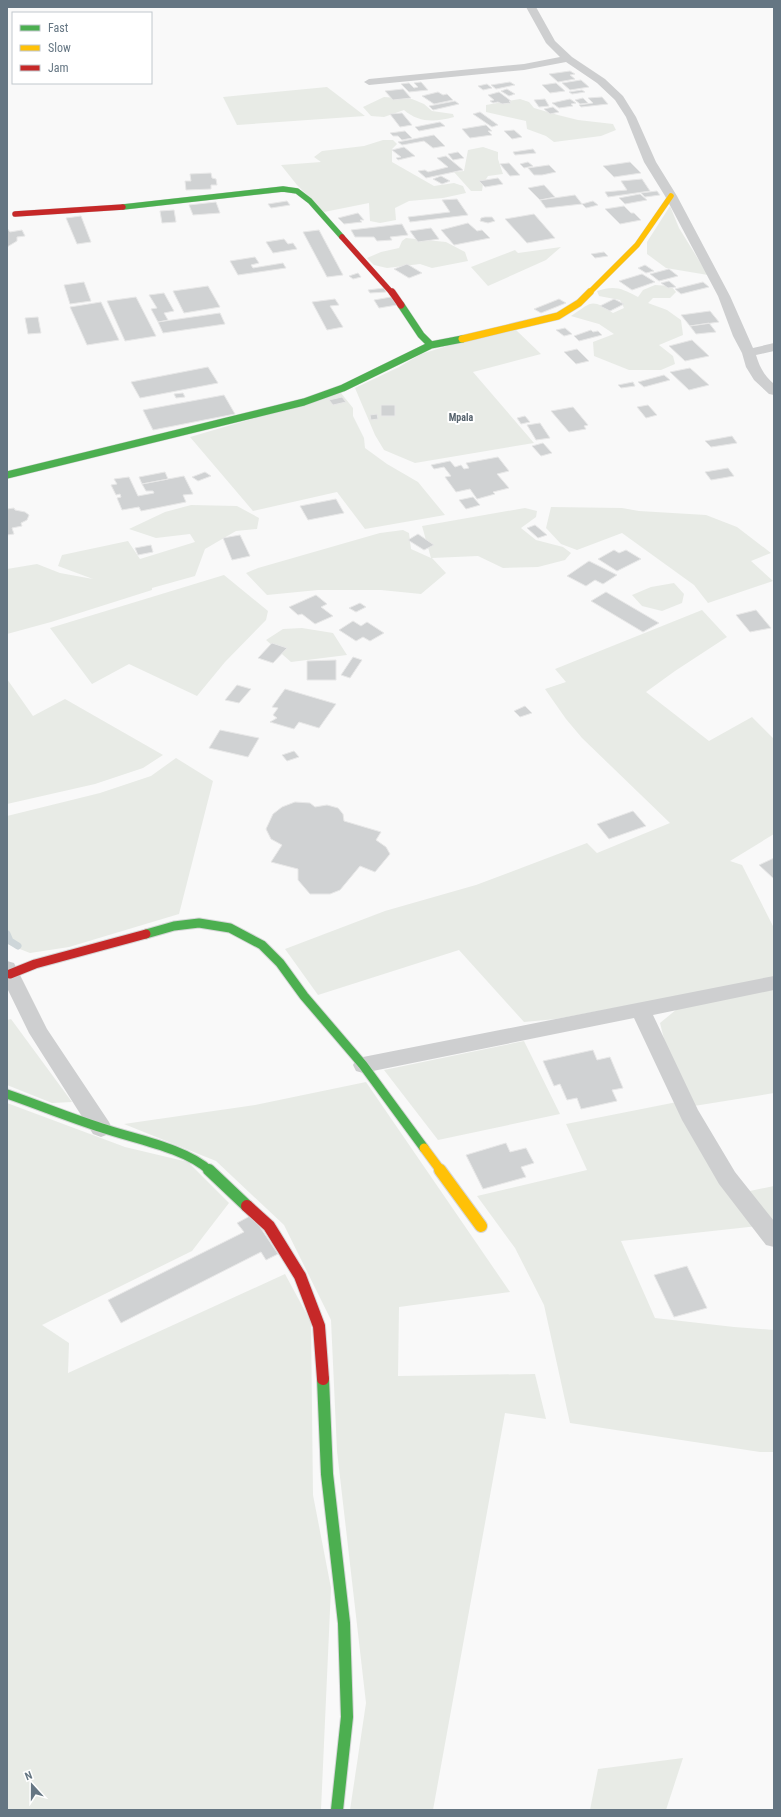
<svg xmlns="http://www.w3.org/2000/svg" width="781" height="1817" font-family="'Roboto Condensed',sans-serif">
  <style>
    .green { fill: #e8ebe6 }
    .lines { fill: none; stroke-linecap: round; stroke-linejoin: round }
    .stream { stroke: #ced6d9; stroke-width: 7 }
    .building { fill: #d0d2d3; stroke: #e8e8e8 }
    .fast-far3-casing { stroke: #d5d6d7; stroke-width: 6 }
    .fast-far2-casing { stroke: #d5d6d7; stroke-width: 8 }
    .fast-far1-casing { stroke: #d5d6d7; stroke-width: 11 }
    .fast-casing { stroke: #d5d6d7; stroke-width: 14 }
    .slow-far3-casing { stroke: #d5d6d7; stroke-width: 6 }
    .slow-far2-casing { stroke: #d5d6d7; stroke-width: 8 }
    .slow-far1-casing { stroke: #d5d6d7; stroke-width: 11 }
    .slow-casing { stroke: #d5d6d7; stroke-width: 14 }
    .jam-far3-casing { stroke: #d5d6d7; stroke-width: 6 }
    .jam-far2-casing { stroke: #d5d6d7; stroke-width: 8 }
    .jam-far1-casing { stroke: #d5d6d7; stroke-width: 11 }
    .jam-casing { stroke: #d5d6d7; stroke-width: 14 }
    .street { fill: #cecfd0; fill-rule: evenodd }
    .fast-far3 { stroke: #4caf50; stroke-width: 5.5 }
    .fast-far2 { stroke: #4caf50; stroke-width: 7 }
    .fast-far1 { stroke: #4caf50; stroke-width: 9 }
    .fast { stroke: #4caf50; stroke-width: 12 }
    .slow-far3 { stroke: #ffc107; stroke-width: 5.5 }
    .slow-far2 { stroke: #ffc107; stroke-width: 7 }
    .slow-far1 { stroke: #ffc107; stroke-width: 9 }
    .slow { stroke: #ffc107; stroke-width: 12 }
    .jam-far3 { stroke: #c62828; stroke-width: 5.5 }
    .jam-far2 { stroke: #c62828; stroke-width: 7 }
    .jam-far1 { stroke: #c62828; stroke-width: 9 }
    .jam { stroke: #c62828; stroke-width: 12 }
    .labels { text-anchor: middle; stroke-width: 4; stroke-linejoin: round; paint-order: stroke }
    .far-quarter-label { font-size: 10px; font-weight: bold; fill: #57646e; stroke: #fff }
  </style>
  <rect width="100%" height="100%" fill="#f9f9f9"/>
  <path class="green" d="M327 87 365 116 237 125 223 97Z
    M384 97 412 99 424 104 432 111 453 114 454 117C435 122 419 123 404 110L384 117 371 116 363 107Z
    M520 99 529 102 534 108 558 115 578 120 613 124 616 130 601 136 554 142 546 136 527 129 526 121 486 112V105Z
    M383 140H393L397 144 392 149V162L434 186 454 183 463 186 466 193 443 198 409 201 395 208 396 220 380 223 370 221 369 203 324 212 297 185 281 165 321 162 314 157 322 151 364 146Z
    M483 147 498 152V159L503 174 488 176 483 184 482 191H471L454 172 464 171 468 150Z
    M670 206 679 228 708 275 666 268 647 254V242Z
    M406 238 446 242 465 252 468 261 432 268 420 264 387 268 374 265 367 258 381 252 399 248 402 241Z
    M561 247 546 260 488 286 471 267 515 250 518 253Z
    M655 285 671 286 676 292 670 298H653L648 303 667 310 681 320 683 335 659 345 673 356 675 364 661 370H629L594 356 593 342 614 334 599 324 571 316C592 302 591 298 613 313L624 308 620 300 599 296 597 291C614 285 622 288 638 297L643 290Z
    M516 330 541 354 473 372 534 443 415 463 384 450 375 435 355 388 399 367 421 354 467 340Z
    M341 393 353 408V416L364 438 365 448 387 464 418 482 445 515 365 529 337 492 253 511 190 437Z
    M191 505 237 506 259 518 257 529 236 531 205 549 195 576 152 588V590L51 622 7 634V569L37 564 60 573 93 579 58 566 62 555 128 541 140 559 195 542 190 534 156 538 129 529 165 512Z
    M551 507 622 508 639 511 706 515 737 527 771 553 751 561 773 581 708 603 694 585 622 533 577 550 561 544 546 528Z
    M525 508 537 511 536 517 521 528 536 540 563 547 571 553 565 560 538 567 503 568 478 556 432 558 446 573 421 594 381 590H318L267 595 246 573 258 568 380 533 403 530 409 533 411 549 431 558 422 526Z
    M224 575 268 611 266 620 225 662 197 696 129 664 92 684 50 628Z
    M674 583 684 594 682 603 662 611 642 606 632 595 651 587Z
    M702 610 727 637 675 671 646 692 709 741 752 717 774 739V834L730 861 742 865 774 928V978L556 1019 524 1022 459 950 318 995 285 949 385 911 476 885 587 843 597 853 670 823 582 738 566 719 545 689 566 682 555 669Z
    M302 628 333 633 347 655 291 662 266 640 283 629Z
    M7 679 33 716 65 699 163 755 143 768 95 784 7 804Z
    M176 758 213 781 179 914 69 947 30 953 7 944V816L100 793 151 776Z
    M774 988V1093L694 1106 665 1043 660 1023 677 1009Z
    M11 1019 72 1102 52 1103 7 1085V1020Z
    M524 1041 560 1114 438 1140 384 1070Z
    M366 1082 510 1292 399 1307 398 1376 535 1374 546 1419 505 1413 433 1810H350L366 1703 337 1451 331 1320 284 1225 216 1161 124 1124 255 1105Z
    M677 1102 758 1226 621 1241 655 1318 734 1327 774 1330V1452H760L570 1423 544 1305 515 1248 477 1196 587 1170 566 1124Z
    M7 1103 125 1147 188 1162 229 1203 192 1251 42 1325 69 1343 68 1373 285 1274 311 1322 313 1495 331 1588 321 1810H7Z
    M774 1186V1226L745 1192Z
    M683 1758 666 1810H590L598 1769Z"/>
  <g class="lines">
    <path class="stream" d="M7 934 10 941 18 946"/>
  </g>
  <path class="building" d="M570 71 575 74 570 75 575 79 558 82 549 74Z
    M581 80 589 87 570 90 562 83Z
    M421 82 428 90 409 92 401 84 409 83 414 88 418 87 414 83Z
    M510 82 515 85 496 89 491 85Z
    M556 83 565 91 550 93 542 85Z
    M487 84 492 88 483 90 478 86Z
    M403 89 411 98 393 100 385 91Z
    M507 89 515 94 509 96 501 91Z
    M582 90 585 92 572 94 569 92Z
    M438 92 443 95 447 94 453 100 434 104 422 96Z
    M499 92 511 101H509L511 103 502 104 498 102 493 103 490 101 494 100 488 95Z
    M602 97 608 104 581 107 579 105 593 103 588 98Z
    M583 98 588 103 580 104 575 100Z
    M545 99 549 106 539 107 534 100Z
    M570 99 576 103 571 104 573 106 559 108 552 103Z
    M455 101 459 104 433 110 429 106Z
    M553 107 559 112 550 114 544 109Z
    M480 112 498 125 492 127 473 114Z
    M402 113 412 125 400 127 390 114Z
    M440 122 445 126 419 131 415 127Z
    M486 125 492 131H488L492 135 470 138 462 129Z
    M514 130 522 137 512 139 504 131Z
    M405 131 412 138 402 140 398 136H393L390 133Z
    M434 135 445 146 433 148 424 141 402 145 398 142Z
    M404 147 415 156 398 160 396 158 401 157 392 150Z
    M533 149 536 153 515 155 513 152Z
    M458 152 464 158 453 160 448 154Z
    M446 156 463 170 426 178 418 171 425 170 428 172 448 167 437 158Z
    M528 162 533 166 524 168 520 164Z
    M630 162 641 173 614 177 603 166Z
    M509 163 520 175 510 176 500 164Z
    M549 165 556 172 542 175H534L528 168Z
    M211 173 212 178 216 179 217 185H211V189L186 190 185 181H191L190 174Z
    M441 176 450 181 442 184 433 179Z
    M498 178 503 184 485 187 479 181Z
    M642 179 650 191 608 197 605 192 627 190 621 181Z
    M544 185 555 197 540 200 528 188Z
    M657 191 660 195 645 197 641 193Z
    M640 194 647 200 625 204 619 198Z
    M575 195 582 204 546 208 540 200Z
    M457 199 468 215 410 222 408 217 450 212 442 200Z
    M287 201 290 205 271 208 268 204Z
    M593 201 598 205 586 208 582 204Z
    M216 202 220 213 193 215 189 205Z
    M624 206 631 213H634L641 220 620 224 605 209Z
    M174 210 176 222 162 223 160 211Z
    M358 213 364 220H360L362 222 344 224 338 218Z
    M534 214 555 238 527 243 505 219Z
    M81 216 91 242 77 244 66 218Z
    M485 217H492L495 221 488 223 480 221 481 218Z
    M468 223 477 231 482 230 490 238 454 245 441 230Z
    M402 224 408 235 390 237 392 240 377 241 374 237H355L351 230Z
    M7 228 10 232 22 230 25 236 17 237V241L7 247Z
    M431 228 439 239 418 242 410 231Z
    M319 230 343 275 327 277 303 232Z
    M284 239 288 244 293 243 297 249 273 253 266 242Z
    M604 252 608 256 595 258 591 254Z
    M255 257 259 263 251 265 253 268 283 263 286 268 238 275 230 261Z
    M407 264 422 273 409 278 394 269Z
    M645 265 654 271 646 273 638 268Z
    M669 269 678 276 659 281 650 274Z
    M358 273 361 277 353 279 349 276Z
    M642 274 655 282 632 290 619 281Z
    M669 281 676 287 668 288 661 283Z
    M84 282 91 301 70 304 64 285Z
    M703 282 709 287 681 294 675 289Z
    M208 286 220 307 184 313 173 291Z
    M384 288 386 292 370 293 368 290Z
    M164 293 174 311 164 313 168 320 158 322 151 309 157 308 149 295Z
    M136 297 156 336 125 341 107 301Z
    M391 297 397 305 379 308 374 300Z
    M335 299 339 305 330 306 343 327 327 330 312 302Z
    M559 299 566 303 541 313 534 309Z
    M614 299 624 304 610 311 600 306Z
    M101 302 119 340 87 345 70 307Z
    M710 311 719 322 690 326 681 315Z
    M220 313 225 324 163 333 158 322Z
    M38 317 41 333 28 334 25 318Z
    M709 323 716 332 696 334 690 326Z
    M565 328 572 334 564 336 556 330Z
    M591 330 593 332 598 331 602 335 579 341 574 336Z
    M692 340 709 356 685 361 669 346Z
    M577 349 589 361 576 364 564 352Z
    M208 367 218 383 140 398 131 382Z
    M690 368 709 385 689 390 670 372Z
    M664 375 670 380 644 387 638 382Z
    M633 382 635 386 621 388 618 385Z
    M183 393 185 397 176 398 174 394Z
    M224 395 235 414 153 430 143 410Z
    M342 397 346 402 333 405 329 400Z
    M381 405H395V416H381Z
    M648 405 657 415 646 418 637 407Z
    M573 407 588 425 584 426 586 429 569 432 551 411Z
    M377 414 378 419 371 420 370 415Z
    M525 416 530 422 521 424 517 418Z
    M540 423 550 438 536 440 527 425Z
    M732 436 737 443 711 447 705 441Z
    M543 443 552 453 541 456 532 446Z
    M498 457 509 471 497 474 509 488 493 492 495 494 477 499 470 489 456 492 445 477 451 476 444 467 434 469 431 465 450 461 455 467 461 465 464 469 469 468 466 463Z
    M728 468 734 476 711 480 705 472Z
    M165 472 168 479 142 484 139 477Z
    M205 472 211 476 198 481 192 477Z
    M184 476 193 494 183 495 186 502 141 511 139 507 122 510 117 498 121 497 120 494 116 495 111 485 117 484 114 479 129 477 138 496 154 493 153 491H146L142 484Z
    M473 497 480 505 466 509 459 500Z
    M336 499 344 513 308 520 300 506Z
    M7 508V509L14 508 15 510 25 512 29 515 27 520 21 523 22 526 12 528 14 534 7 535Z
    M535 525 547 535 538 538 527 528Z
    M418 534 434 545 424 550 408 540Z
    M240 535 250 556 232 560 223 538Z
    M151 545 153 552 138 555 135 548Z
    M614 550 619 553 626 550 641 559 617 571 598 559Z
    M589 561 617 575 603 584 595 580 586 586 567 576Z
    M606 592 659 623 643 632 591 601Z
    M316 595 327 604 321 607 333 616 315 624 302 614 298 615 289 607Z
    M360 603 366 607 356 612 349 608Z
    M756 610 771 628 750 632 736 615Z
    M353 621 361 626 367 622 384 633 370 641 363 637 356 641 339 630Z
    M272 643 287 648 273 663 258 658Z
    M353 657 362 660 350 678 341 675Z
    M336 660V680H307V661Z
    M237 685 251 689 239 703 225 700Z
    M285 689 336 704 319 728 299 722 294 729 270 722 277 718 273 715 278 708 272 707Z
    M525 706 532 713 520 717 514 711Z
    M220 730 259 738 248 757 209 748Z
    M294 751 299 757 287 761 282 755Z
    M295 802 310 803 315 807 327 805 338 808 343 814 344 821 381 832 376 840 386 847 390 854 375 872 360 866 340 890 330 894H310L298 880V869L271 862 282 845 271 839 266 829 273 814 282 807Z
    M633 811 646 826 609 839 597 824Z
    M774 858V879L759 865Z
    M593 1050 597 1060 610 1057 623 1088 612 1090 617 1101 581 1109 577 1098 567 1100 560 1084 554 1086 543 1061Z
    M506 1143 510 1152 526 1148 534 1163 521 1167 526 1177 483 1189 466 1155Z
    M252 1215 278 1254 266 1260 261 1252 121 1323 108 1300 244 1232 237 1223Z
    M687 1266 707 1308 674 1317 654 1275Z"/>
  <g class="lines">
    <g class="fast-far3-casing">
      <path id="fast-far3" d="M123 207 283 189 297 191 310 201 342 237"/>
    </g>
    <g class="fast-far2-casing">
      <path id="fast-far2" d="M401 305 421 335 431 345
        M7 475 304 402 343 388 431 345 462 339"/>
    </g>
    <g class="fast-far1-casing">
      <path id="fast-far1" d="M146 934 174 926 199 923 230 928 262 945 280 963 304 996 363 1065 424 1148
        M7 1094C39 1105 70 1118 102 1128 134 1139 186 1148 210 1171"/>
    </g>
    <g class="fast-casing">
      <path id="fast" d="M209 1170 247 1206
        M323 1379 327 1474 344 1623 347 1717 337 1810"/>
    </g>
    <g class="slow-far3-casing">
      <path id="slow-far3" d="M589 293 637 245 671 196"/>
    </g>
    <g class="slow-far2-casing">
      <path id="slow-far2" d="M462 339 558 316 579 303 590 292"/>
    </g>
    <g class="slow-far1-casing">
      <path id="slow-far1" d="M424 1148 441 1171"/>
    </g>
    <g class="slow-casing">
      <path id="slow" d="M440 1170 481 1226"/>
    </g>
    <g class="jam-far3-casing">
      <path id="jam-far3" d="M15 214 123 207
        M342 237 392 293"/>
    </g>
    <g class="jam-far2-casing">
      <path id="jam-far2" d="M392 292 401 305"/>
    </g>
    <g class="jam-far1-casing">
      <path id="jam-far1" d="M10 974 35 964 146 934"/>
    </g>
    <g class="jam-casing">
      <path id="jam" d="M247 1206 269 1226 300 1276 319 1326 323 1379"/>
    </g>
    <path class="street" d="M526 7H536L555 41 572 57 605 79 623 96 636 117 656 162 677 196 730 296 753 348 774 343V351L756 355C760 368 764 375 774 384V395L769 394 754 380 746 367 742 353 733 336 718 296 665 196 644 162 626 117 615 100 597 83 566 62 524 70 369 85 364 82 369 79 524 64 560 57 546 43Z
      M7 961 14 963 47 1029 109 1122 112 1128 109 1134 101 1137 93 1134 29 1033 7 988Z
      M774 976V990L653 1015 698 1110 735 1172 774 1221V1247L766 1245 719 1184 682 1120 634 1018 363 1073 356 1071 353 1065 356 1059 363 1057Z"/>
    <use href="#fast-far3" class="fast-far3"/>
    <use href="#fast-far2" class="fast-far2"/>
    <use href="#fast-far1" class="fast-far1"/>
    <use href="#fast" class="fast"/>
    <use href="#slow-far3" class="slow-far3"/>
    <use href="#slow-far2" class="slow-far2"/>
    <use href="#slow-far1" class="slow-far1"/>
    <use href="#slow" class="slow"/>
    <use href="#jam-far3" class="jam-far3"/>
    <use href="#jam-far2" class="jam-far2"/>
    <use href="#jam-far1" class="jam-far1"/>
    <use href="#jam" class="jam"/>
  </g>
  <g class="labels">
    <g class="far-quarter-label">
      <text x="461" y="421">Mpala</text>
    </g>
  </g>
  <rect width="781" height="1817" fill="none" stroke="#657683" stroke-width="16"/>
  <rect x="12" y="12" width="140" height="72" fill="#ffffff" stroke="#c1c8cd"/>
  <rect x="20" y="25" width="20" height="6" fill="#4caf50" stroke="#c1c8cd"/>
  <text x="48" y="32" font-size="12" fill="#657683">Fast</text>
  <rect x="20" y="45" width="20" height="6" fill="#ffc107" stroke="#c1c8cd"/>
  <text x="48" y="52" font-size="12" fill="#657683">Slow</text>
  <rect x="20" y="65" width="20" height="6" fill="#c62828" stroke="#c1c8cd"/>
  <text x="48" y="72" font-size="12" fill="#657683">Jam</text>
  <g transform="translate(32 1785) rotate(339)" stroke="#ffffff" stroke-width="3" paint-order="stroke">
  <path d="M0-3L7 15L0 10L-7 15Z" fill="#657683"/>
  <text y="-6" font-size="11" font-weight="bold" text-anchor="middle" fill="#657683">N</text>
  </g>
</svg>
